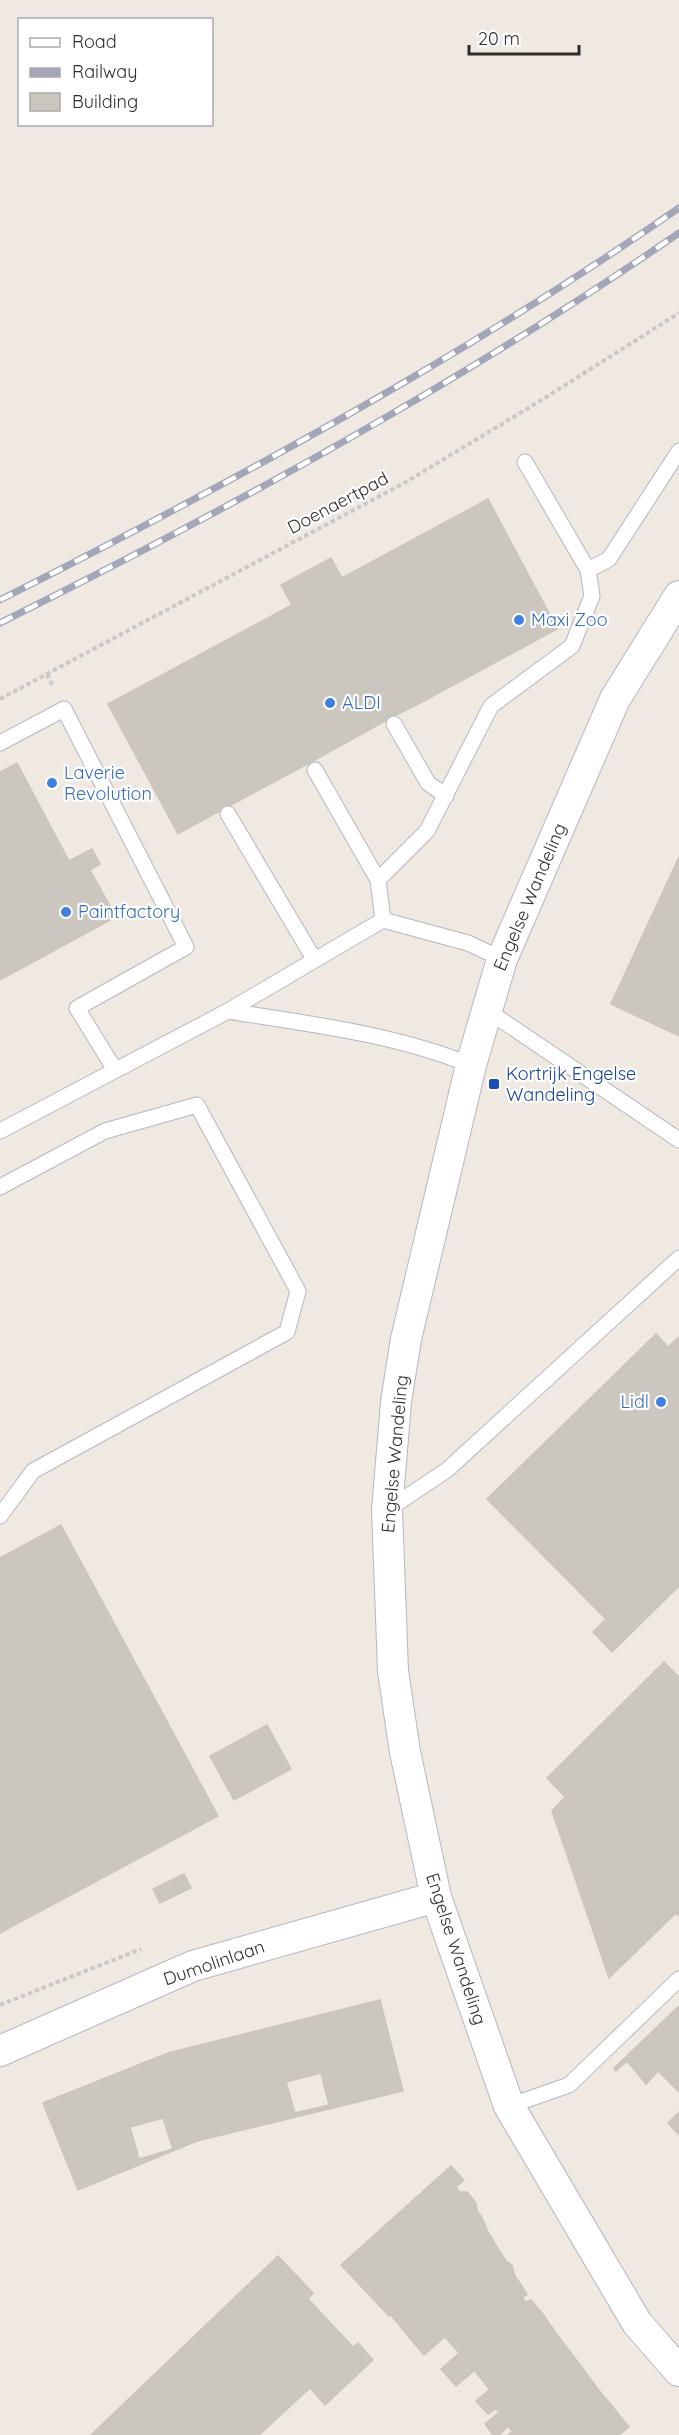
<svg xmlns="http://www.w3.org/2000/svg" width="679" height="2435" font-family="Quicksand,sans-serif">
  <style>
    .building { fill: #cbc7bf; stroke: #cbc5ba; stroke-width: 1.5; fill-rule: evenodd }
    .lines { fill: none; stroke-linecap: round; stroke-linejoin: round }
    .service-casing { stroke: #b4b7c1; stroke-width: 17 }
    .minor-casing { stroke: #b4b7c1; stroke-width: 32 }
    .path { stroke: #c9c9c9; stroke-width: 4; stroke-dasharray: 4.5 3; stroke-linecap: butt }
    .service { stroke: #fff; stroke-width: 15 }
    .minor { stroke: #fff; stroke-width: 30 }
    .rail-casing { stroke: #a3a6b8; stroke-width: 7 }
    .rail { stroke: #fff; stroke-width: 4.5; stroke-dasharray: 14; stroke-linecap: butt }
    .shop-dot { fill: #3f7fe0; stroke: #fff; stroke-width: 2 }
    .transit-dot { fill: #1a4fb4; stroke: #fff; stroke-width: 2 }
    .labels { text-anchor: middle; stroke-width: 4.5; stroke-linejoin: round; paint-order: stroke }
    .street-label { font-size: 18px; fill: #2e2e2e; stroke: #fff }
    .shop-label { font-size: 18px; fill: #366cbe; stroke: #fff; text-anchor: start }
    .transit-label { font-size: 18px; fill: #164399; stroke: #fff; text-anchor: start }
  </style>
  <rect width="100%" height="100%" fill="#efe9e1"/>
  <path class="building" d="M488 499 552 619 492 651 498 661 411 708 405 698 391 705 396 715 324 755 319 745 174 822 178 834 108 704 292 605 281 585 331 558 342 578Z
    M552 619 557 629 498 661 492 651Z
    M405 698 411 708 396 715 391 705Z
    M319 745 324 755 179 833 174 822Z
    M17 763 69 861 92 849 100 864 90 870 116 917 0 980V772Z
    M679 857V1036L611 1004Z
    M656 1334 668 1347 679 1337V1586L612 1652 593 1632 606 1619 487 1499Z
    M61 1525 218 1816 0 1933V1558Z
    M664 1662 679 1677V1916L676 1913 609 1978 552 1811 565 1797 547 1778Z
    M267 1725 291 1769 234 1800 210 1756Z
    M184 1874 191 1888 160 1903 153 1889Z
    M380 2000 403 2091 197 2141 78 2190 43 2103 168 2053ZM321 2073 329 2105 295 2113 286 2082ZM163 2118 173 2149 139 2159 130 2127Z
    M679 2006V2092L658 2071 646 2084 627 2061 616 2071 614 2068Z
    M679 2112V2135L668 2123Z
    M451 2166 464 2180 456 2187 460 2192H467L476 2203 477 2211 390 2287 405 2303 389 2316 341 2265Z
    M477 2211 481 2216 488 2232 405 2303 390 2287Z
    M488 2232 502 2255 420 2323 405 2303Z
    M502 2255 506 2261 512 2265 515 2276 424 2355 407 2335Z
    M278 2256 313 2293 308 2299 353 2347 358 2343 373 2360 325 2405 310 2388 259 2435H91Z
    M515 2276 527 2294 459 2353 445 2337Z
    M522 2298 526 2302 531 2300 542 2313 456 2386 441 2369Z
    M405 2303 420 2323 407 2335 391 2315Z
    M542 2313 556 2333 490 2390 474 2370Z
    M556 2333 571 2353 499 2412 495 2409 488 2414 476 2401Z
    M571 2353 584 2370 512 2431 508 2426 499 2435H493L485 2424Z
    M584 2370 597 2388 543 2435H508Z
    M597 2388 612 2406 578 2435H543Z
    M612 2406 629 2427 619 2435H578Z"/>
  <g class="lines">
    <g class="service-casing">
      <path id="service" d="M588 570 609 559 679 451
        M394 724 428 783 446 796
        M0 743 64 709 186 947 77 1008 115 1070
        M315 770 378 880 383 920
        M228 814 314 959
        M378 880 427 831 491 706 572 646 592 596 588 570 525 462
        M488 1011 679 1140
        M471 1065C394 1034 310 1024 228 1011L383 920 468 943 502 959
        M0 1131 228 1011
        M0 1187 105 1131 197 1105 298 1291 287 1332 33 1471 0 1516
        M387 1510 447 1470 679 1258
        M509 2106 569 2085 679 1979"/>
    </g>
    <g class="minor-casing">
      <path id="minor" d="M679 596 615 699 502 959 471 1065 406 1339 396 1402 387 1510 393 1671 405 1752 436 1897 509 2106 637 2323 679 2371
        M0 2051 193 1966 436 1897"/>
    </g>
    <path class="path" d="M47 674 53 687
      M0 699 406 482 540 401 679 313
      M0 2005 141 1949"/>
    <use href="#service" class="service"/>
    <use href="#minor" class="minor"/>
    <g class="rail-casing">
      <path id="rail" d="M0 600C233 482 464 357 679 208
        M0 623C233 507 464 381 679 233"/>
    </g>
    <use href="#rail" class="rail"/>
  </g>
  <g class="shop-dot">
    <circle cx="519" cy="620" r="6"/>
    <circle cx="330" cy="703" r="6"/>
    <circle cx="52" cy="783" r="6"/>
    <circle cx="66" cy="912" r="6"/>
    <circle cx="661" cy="1402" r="6"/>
  </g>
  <rect class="transit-dot" x="488" y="1078" width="12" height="12" rx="3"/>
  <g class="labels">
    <g class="street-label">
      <text transform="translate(338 503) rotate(-28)" y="6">Doenaertpad</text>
      <text transform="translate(530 897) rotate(-67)" y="6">Engelse Wandeling</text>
      <text transform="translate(395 1454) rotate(-85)" y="6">Engelse Wandeling</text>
      <text transform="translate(456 1949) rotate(72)" y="6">Engelse Wandeling</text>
      <text transform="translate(214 1963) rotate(-19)" y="6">Dumolinlaan</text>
    </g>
    <g class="shop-label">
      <text x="531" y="626">Maxi Zoo</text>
      <text x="342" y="709">ALDI</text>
      <text x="64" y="779">Laverie<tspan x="64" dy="21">Revolution</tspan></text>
      <text x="78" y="918">Paintfactory</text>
      <text x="649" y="1408" text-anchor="end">Lidl</text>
    </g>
    <g class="transit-label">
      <text x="506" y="1080">Kortrijk Engelse<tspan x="506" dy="21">Wandeling</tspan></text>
    </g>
  </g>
  <rect x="18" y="18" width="195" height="108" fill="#ffffff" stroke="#ababab" stroke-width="1.5"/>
  <rect x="30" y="38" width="30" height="9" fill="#ffffff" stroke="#ababab" stroke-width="1.5"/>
  <text x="72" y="48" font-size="18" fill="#2e2e2e">Road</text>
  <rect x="30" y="68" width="30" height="9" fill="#a3a6b8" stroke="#ababab" stroke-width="1.5"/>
  <text x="72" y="78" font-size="18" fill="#2e2e2e">Railway</text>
  <rect x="30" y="93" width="30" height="18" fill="#cbc7bf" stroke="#ababab" stroke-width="1.5"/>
  <text x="72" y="108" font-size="18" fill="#2e2e2e">Building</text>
  <path d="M469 45v9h110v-9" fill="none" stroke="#2e2e2e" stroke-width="3"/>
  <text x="478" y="45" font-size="18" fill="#2e2e2e" stroke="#ffffff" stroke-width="4.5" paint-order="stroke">20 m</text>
</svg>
